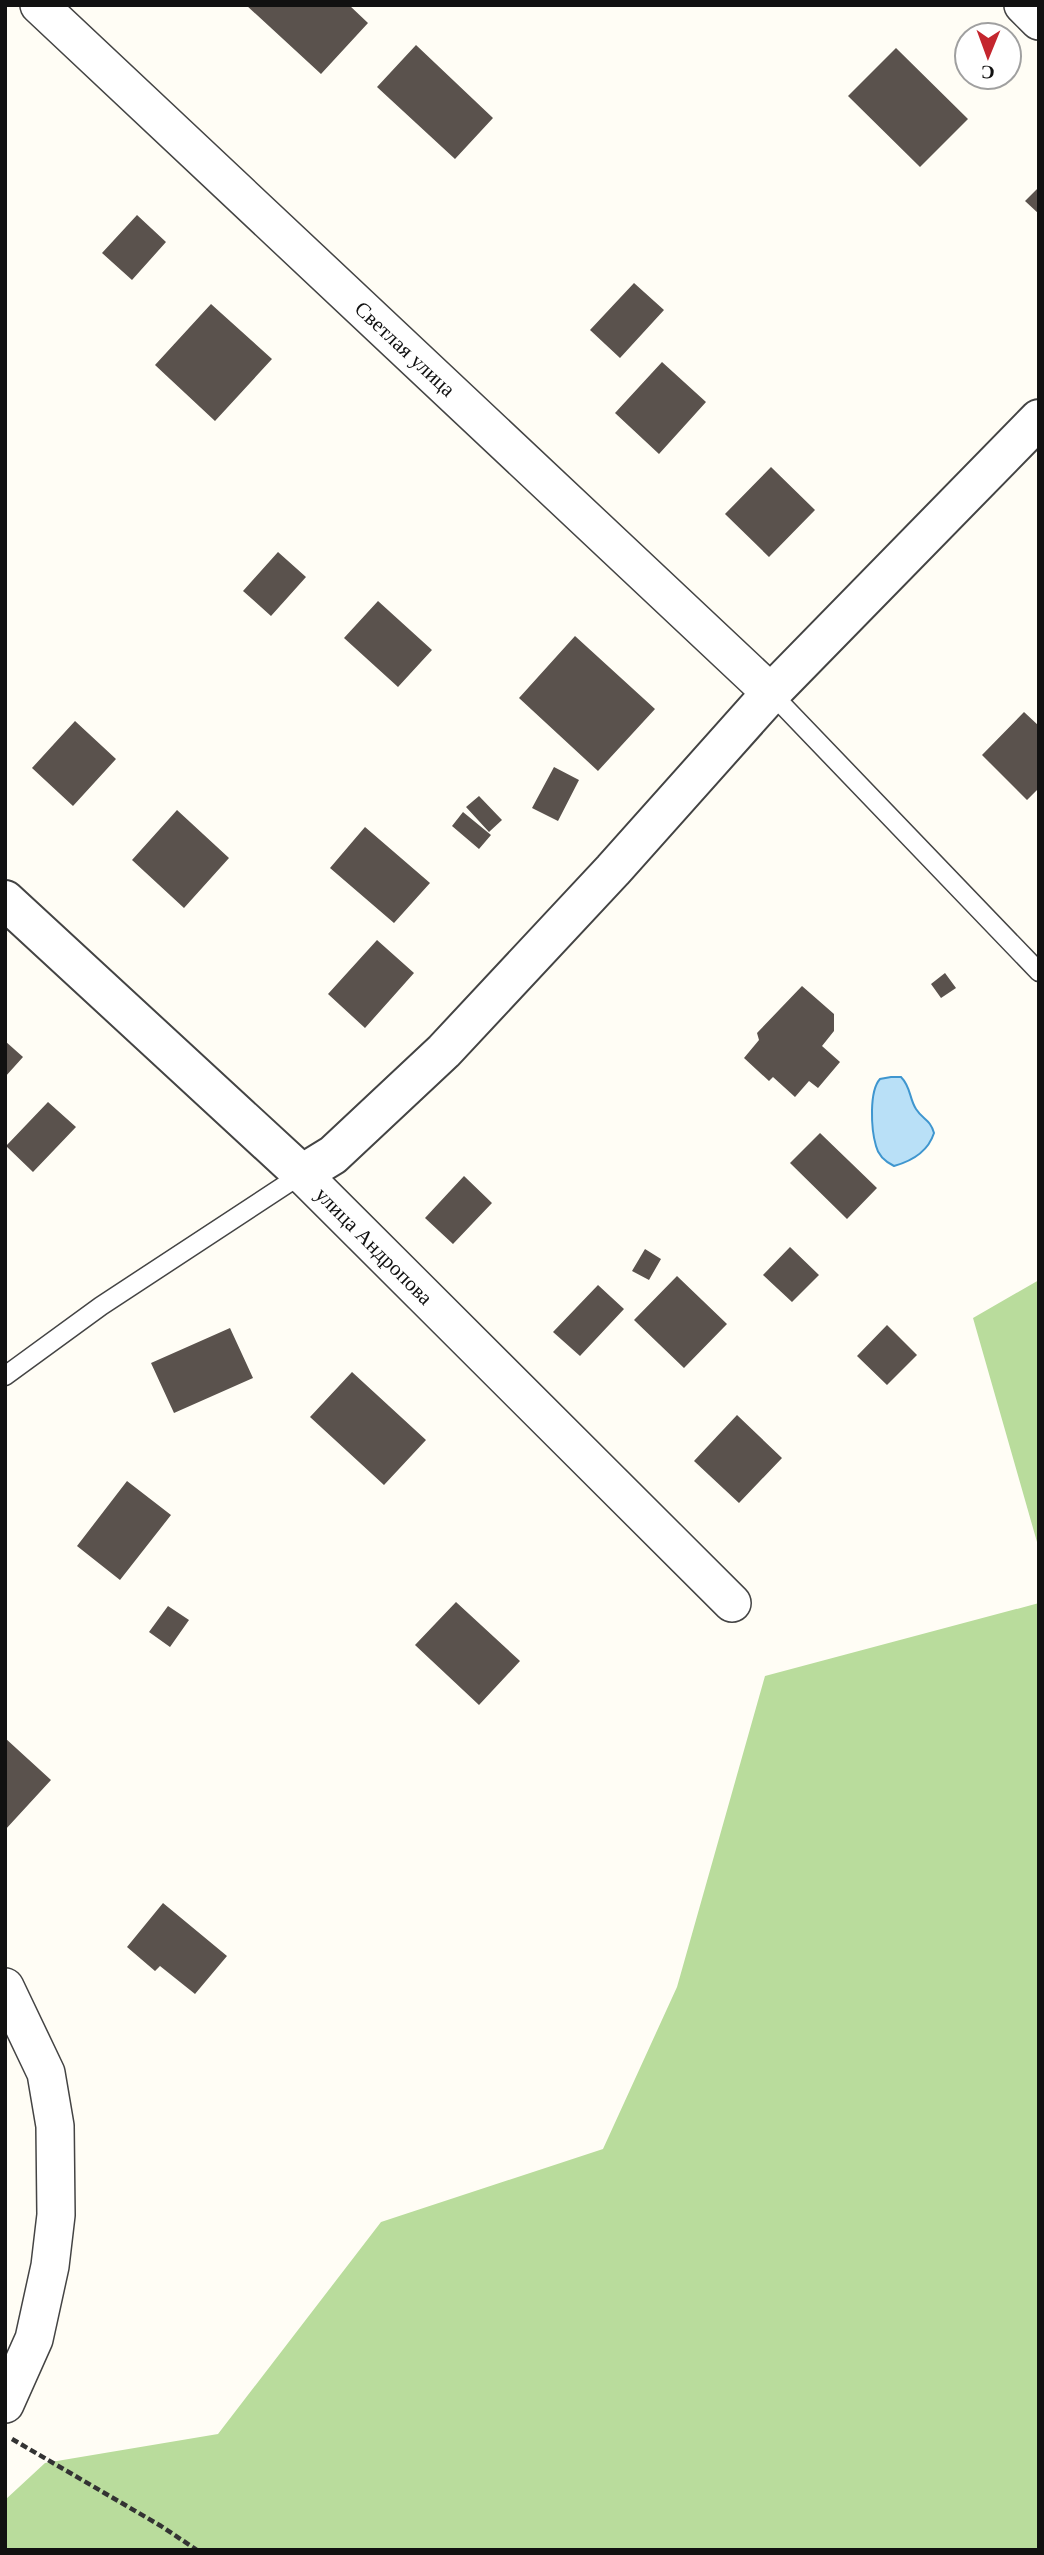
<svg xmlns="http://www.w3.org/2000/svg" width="1044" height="2555" font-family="Georgia,serif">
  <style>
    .forest { fill: #b9dc9c }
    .water { fill: #b9e0f7; stroke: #3f96cf; stroke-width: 2 }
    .building { fill: #5a524d }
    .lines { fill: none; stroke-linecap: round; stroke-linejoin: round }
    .service-casing { stroke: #444; stroke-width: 21 }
    .minor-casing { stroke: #444; stroke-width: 40 }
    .tertiary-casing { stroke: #444; stroke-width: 42 }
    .path { stroke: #333; stroke-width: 4.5; stroke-dasharray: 7 3.5; stroke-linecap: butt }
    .service { stroke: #fff; stroke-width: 18 }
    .minor { stroke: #fff; stroke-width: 37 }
    .tertiary { stroke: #fff; stroke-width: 38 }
    .labels { text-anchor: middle; stroke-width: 7; stroke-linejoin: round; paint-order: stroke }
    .street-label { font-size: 21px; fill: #111; stroke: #fff }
  </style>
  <rect width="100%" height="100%" fill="#fffdf5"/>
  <path class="forest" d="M1039 1280V1549L973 1318Z
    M1039 1603V2550H5V2500L45 2463 218 2434 381 2222 603 2149 677 1987 765 1676Z"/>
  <path class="water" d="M891 1077H901C911 1087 909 1098 916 1109 923 1120 930 1119 934 1133 928 1152 912 1161 894 1166 886 1162 878 1155 876 1146 871 1129 869 1091 880 1079Z"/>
  <path class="building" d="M246 5H349L368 23 321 74Z
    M416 45 493 118 455 159 377 87Z
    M896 48 968 119 920 167 848 96Z
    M1039 187V214L1025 201Z
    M137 215 166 242 132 280 102 253Z
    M634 283 664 310 620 358 590 330Z
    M211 304 272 359 215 421 155 365Z
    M662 362 706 402 659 454 615 413Z
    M771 467 815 510 769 557 725 514Z
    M278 552 306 577 271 616 243 591Z
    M378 601 432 650 398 687 344 638Z
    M575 636 655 709 598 771 519 698Z
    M1024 712 1039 726V788L1027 800 982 755Z
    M75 721 116 759 73 806 32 768Z
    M554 767 579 780 558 821 532 808Z
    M479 796 502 820 489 832 466 807Z
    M177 810 229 858 184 908 132 860Z
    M463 812 491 835 479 849 452 826Z
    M365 827 430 883 394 923 330 868Z
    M377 940 414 973 365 1028 328 994Z
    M945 973 956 988 941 998 931 984Z
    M802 986 834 1014V1031L822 1046 840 1062 818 1088 809 1081 795 1097 773 1077 769 1081 744 1058 759 1040 757 1033Z
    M5 1041 23 1057 5 1077Z
    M48 1102 76 1127 33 1172 6 1146Z
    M820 1133 877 1188 847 1219 790 1163Z
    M464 1176 492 1203 453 1244 425 1218Z
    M790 1247 819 1275 792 1302 763 1275Z
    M645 1249 661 1259 649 1280 632 1271Z
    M677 1276 727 1324 684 1368 634 1320Z
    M598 1285 624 1309 580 1356 553 1332Z
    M887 1325 917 1355 887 1385 857 1356Z
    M230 1328 253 1378 174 1413 151 1363Z
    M352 1372 426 1440 384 1485 310 1417Z
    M737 1415 782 1458 739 1503 694 1461Z
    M127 1481 171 1515 120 1580 77 1546Z
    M456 1602 520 1661 479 1705 415 1645Z
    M168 1606 189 1620 170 1647 149 1632Z
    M5 1738 51 1780 5 1830Z
    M163 1903 227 1956 195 1994 160 1966 155 1971 127 1947Z"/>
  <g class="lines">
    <g class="service-casing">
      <path id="service" d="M771 693 1039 972
        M5 1376 101 1306 302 1174"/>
    </g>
    <g class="minor-casing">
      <path id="minor" d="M39 5 771 693
        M1023 5 1039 21
        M302 1174 732 1603
        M5 1987 46 2073 55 2126 56 2215 50 2266 34 2339 5 2404"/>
    </g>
    <g class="tertiary-casing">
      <path id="tertiary" d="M5 900 302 1174 333 1155 444 1051 613 870 771 693 1039 419"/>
    </g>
    <path class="path" d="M12 2439 161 2526 197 2550"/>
    <use href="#service" class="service"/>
    <use href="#minor" class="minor"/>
    <use href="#tertiary" class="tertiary"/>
  </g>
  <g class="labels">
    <g class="street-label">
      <text transform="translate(405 349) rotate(43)" y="7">Светлая улица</text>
      <text transform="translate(374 1246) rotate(45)" y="7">улица Андропова</text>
    </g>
  </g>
  <rect width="1044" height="2555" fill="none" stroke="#111111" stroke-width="14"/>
  <g transform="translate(988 56) rotate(181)"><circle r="33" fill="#ffffff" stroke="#a0a0a0" stroke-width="2"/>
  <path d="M0-5L12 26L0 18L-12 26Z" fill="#c4262e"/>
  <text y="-10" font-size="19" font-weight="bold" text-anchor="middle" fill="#111111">С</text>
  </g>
</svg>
